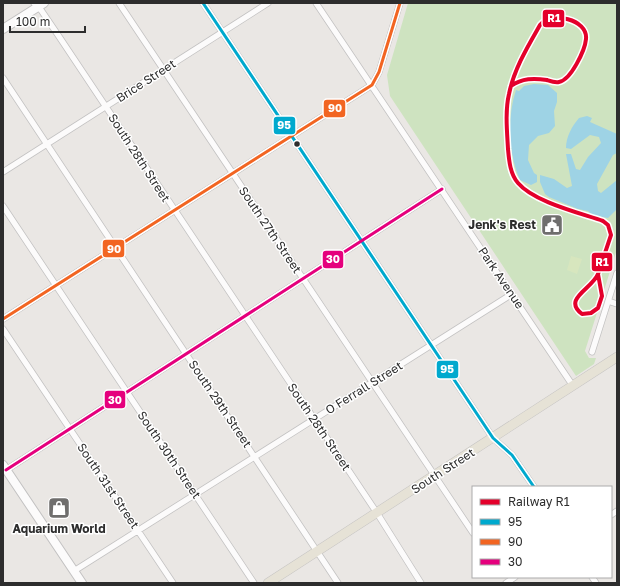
<svg xmlns="http://www.w3.org/2000/svg" width="620" height="586" font-family="'Golos Text',sans-serif">
  <style>
    .green { fill: #cee3c0 }
    .pitch { fill: #d7e6be }
    .water { fill: #9ed3e5 }
    .lines { fill: none; stroke-linecap: round; stroke-linejoin: round }
    .street-casing { stroke: #c3c2c2; stroke-width: 7 }
    .secondary-casing { stroke: #c3c2c2; stroke-width: 10 }
    .primary-casing { stroke: #c6c4c3; stroke-width: 10 }
    .street { stroke: #fcfbfb; stroke-width: 5.5 }
    .secondary { stroke: #fcfbfb; stroke-width: 8 }
    .primary { stroke: #e6e2d6; stroke-width: 9 }
    .bus-1-casing { stroke: #fff; stroke-width: 6 }
    .bus-2-casing { stroke: #fff; stroke-width: 6 }
    .bus-3-casing { stroke: #fff; stroke-width: 6 }
    .bus-1 { stroke: #00a9ce; stroke-width: 3 }
    .bus-2 { stroke: #f26522; stroke-width: 3 }
    .bus-3 { stroke: #e5007d; stroke-width: 3 }
    .rail-1-casing { stroke: #fff; stroke-width: 7 }
    .rail-1 { stroke: #e4002b; stroke-width: 4 }
    .bus-dot { fill: #2d2d2d; stroke: #fff; stroke-width: 1.5 }
    .labels { text-anchor: middle; stroke-width: 3; stroke-linejoin: round; paint-order: stroke }
    .street-label { font-size: 12px; fill: #2d2d2d; stroke: #fff }
    .poi-label { font-size: 12px; font-weight: bold; fill: #2d2d2d; stroke: #fff; text-anchor: end }
    .line-badge { stroke: #fff; stroke-width: 1.5 }
    .badge-label { font-size: 11px; text-anchor: middle; font-weight: bold; fill: #fff }
  </style>
  <rect width="100%" height="100%" fill="#eae7e4"/>
  <path class="green" d="M408 3H617V249L585 351 589 358H596L594 364 576 376 390 96 387 75Z"/>
  <path class="pitch" d="M571 256 582 259 577 274 567 270Z"/>
  <path class="water" d="M534 84 548 85 557 93V102L554 111 555 126 549 133 538 136 529 145 528 160 534 173 537 175V182L531 185 520 180C508 153 507 117 516 90L519 91 524 86Z
    M587 116 592 118 590 122 617 134V153L613 155 597 184 598 191 601 193 617 180V209L608 218 592 215 588 211 578 209 549 197 545 194 540 182V175L554 179 567 188 572 186 566 154H571L576 169 580 170 588 157 601 143 599 137 590 135 571 149 566 148C566 137 572 126 579 118Z"/>
  <g class="lines">
    <g class="street-casing">
      <path id="street" d="M34 3 41 10 58 35 377 513 421 583
        M119 3 473 533
        M203 3 493 438 512 455 534 487
        M316 3 573 386
        M3 78 338 583
        M3 172 268 3
        M3 206 254 583
        M608 301 617 304
        M3 319 372 85 379 72 400 3
        M3 329 173 583
        M592 352 617 273
        M6 470 442 189
        M611 515 617 511
        M74 571 512 294
        M592 577 596 583
        M506 583 515 577"/>
    </g>
    <g class="secondary-casing">
      <path id="secondary" d="M3 29 44 3
        M3 465 82 583"/>
    </g>
    <g class="primary-casing">
      <path id="primary" d="M268 583 617 357"/>
    </g>
    <use href="#street" class="street"/>
    <use href="#secondary" class="secondary"/>
    <use href="#primary" class="primary"/>
    <g class="bus-1-casing">
      <path id="bus-1" d="M203 3 493 438 512 455 534 487"/>
    </g>
    <g class="bus-2-casing">
      <path id="bus-2" d="M3 319 372 85 379 72 400 3"/>
    </g>
    <g class="bus-3-casing">
      <path id="bus-3" d="M6 470 442 189"/>
    </g>
    <use href="#bus-1" class="bus-1"/>
    <use href="#bus-2" class="bus-2"/>
    <use href="#bus-3" class="bus-3"/>
    <g class="rail-1-casing">
      <path id="rail-1" d="M511 86C522 78 534 78 547 80 550 81 555 83 559 82 571 80 585 50 586 39 588 19 551 11 540 25 528 46 514 69 509 94 505 111 507 131 508 149 509 160 510 174 518 183 534 202 580 213 603 221L608 225 611 235 598 274 602 296 598 308 591 313 582 314C562 299 592 289 598 274"/>
    </g>
    <use href="#rail-1" class="rail-1"/>
  </g>
  <defs>
    <g id="civic-square" transform="scale(1.15)"><rect x="-9" y="-9" width="18" height="18" rx="4" fill="#6f6e6d" stroke="#fff"/><path d="M-.6-6.5H3V-4.5H.6V-3L4-1V1h2V6H-6V1h2V-1L-.6-3ZM-1.2 2.5V6h2.4V2.5Z" fill="#fff"/></g>
    <g id="shop-square" transform="scale(1.15)"><rect x="-9" y="-9" width="18" height="18" rx="4" fill="#6f6e6d" stroke="#fff"/><path d="M-5-2.5h2.3a2.7 3.5 0 0 1 5.4 0H5L5.5 6h-11ZM-1.5-2.5h3a1.5 2.3 0 0 0-3 0Z" fill="#fff"/></g>
  </defs>
  <g fill-rule="evenodd">
    <use href="#civic-square" x="552" y="225"/>
    <use href="#shop-square" x="59" y="508"/>
  </g>
  <circle class="bus-dot" cx="297" cy="144" r="3.5"/>
  <g class="labels">
    <g class="street-label">
      <text transform="translate(146 81) rotate(-33)" y="4">Brice Street</text>
      <text transform="translate(139 158) rotate(57)" y="4">South 28th Street</text>
      <text transform="translate(270 230) rotate(56)" y="4">South 27th Street</text>
      <text transform="translate(501 278) rotate(56)" y="4">Park Avenue</text>
      <text transform="translate(364 388) rotate(-32)" y="4">O Ferrall Street</text>
      <text transform="translate(220 404) rotate(56)" y="4">South 29th Street</text>
      <text transform="translate(319 427) rotate(56)" y="4">South 28th Street</text>
      <text transform="translate(169 455) rotate(56)" y="4">South 30th Street</text>
      <text transform="translate(443 471) rotate(-33)" y="4">South Street</text>
      <text transform="translate(108 486) rotate(56)" y="4">South 31st Street</text>
    </g>
    <g class="poi-label">
      <text x="536" y="229">Jenk's Rest</text>
      <text x="59" y="533" text-anchor="middle">Aquarium World</text>
    </g>
  </g>
  <g class="line-badge">
    <rect x="542" y="9" width="23" height="19" rx="4" fill="#e4002b"/>
    <rect x="323" y="99" width="23" height="19" rx="4" fill="#f26522"/>
    <rect x="273" y="116" width="23" height="19" rx="4" fill="#00a9ce"/>
    <rect x="102" y="239" width="23" height="19" rx="4" fill="#f26522"/>
    <rect x="322" y="250" width="22" height="19" rx="4" fill="#e5007d"/>
    <rect x="591" y="252" width="22" height="20" rx="4" fill="#e4002b"/>
    <rect x="436" y="360" width="23" height="19" rx="4" fill="#00a9ce"/>
    <rect x="104" y="390" width="22" height="19" rx="4" fill="#e5007d"/>
  </g>
  <g class="badge-label">
    <text x="554" y="22">R1</text>
    <text x="335" y="112">90</text>
    <text x="284" y="129">95</text>
    <text x="114" y="253">90</text>
    <text x="333" y="263">30</text>
    <text x="602" y="266">R1</text>
    <text x="447" y="373">95</text>
    <text x="115" y="404">30</text>
  </g>
  <rect width="620" height="586" fill="none" stroke="#2d2d2d" stroke-width="8"/>
  <rect x="472" y="486" width="140" height="92" fill="#ffffff" stroke="#ababab"/>
  <rect x="480" y="499" width="20" height="6" fill="#e4002b" stroke="#ababab"/>
  <text x="508" y="506" font-size="12" fill="#2d2d2d">Railway R1</text>
  <rect x="480" y="519" width="20" height="6" fill="#00a9ce" stroke="#ababab"/>
  <text x="508" y="526" font-size="12" fill="#2d2d2d">95</text>
  <rect x="480" y="539" width="20" height="6" fill="#f26522" stroke="#ababab"/>
  <text x="508" y="546" font-size="12" fill="#2d2d2d">90</text>
  <rect x="480" y="559" width="20" height="6" fill="#e5007d" stroke="#ababab"/>
  <text x="508" y="566" font-size="12" fill="#2d2d2d">30</text>
  <path d="M10 26v6h75v-6" fill="none" stroke="#2d2d2d" stroke-width="2"/>
  <text x="16" y="26" font-size="12" fill="#2d2d2d" stroke="#ffffff" stroke-width="3" paint-order="stroke">100 m</text>
</svg>
